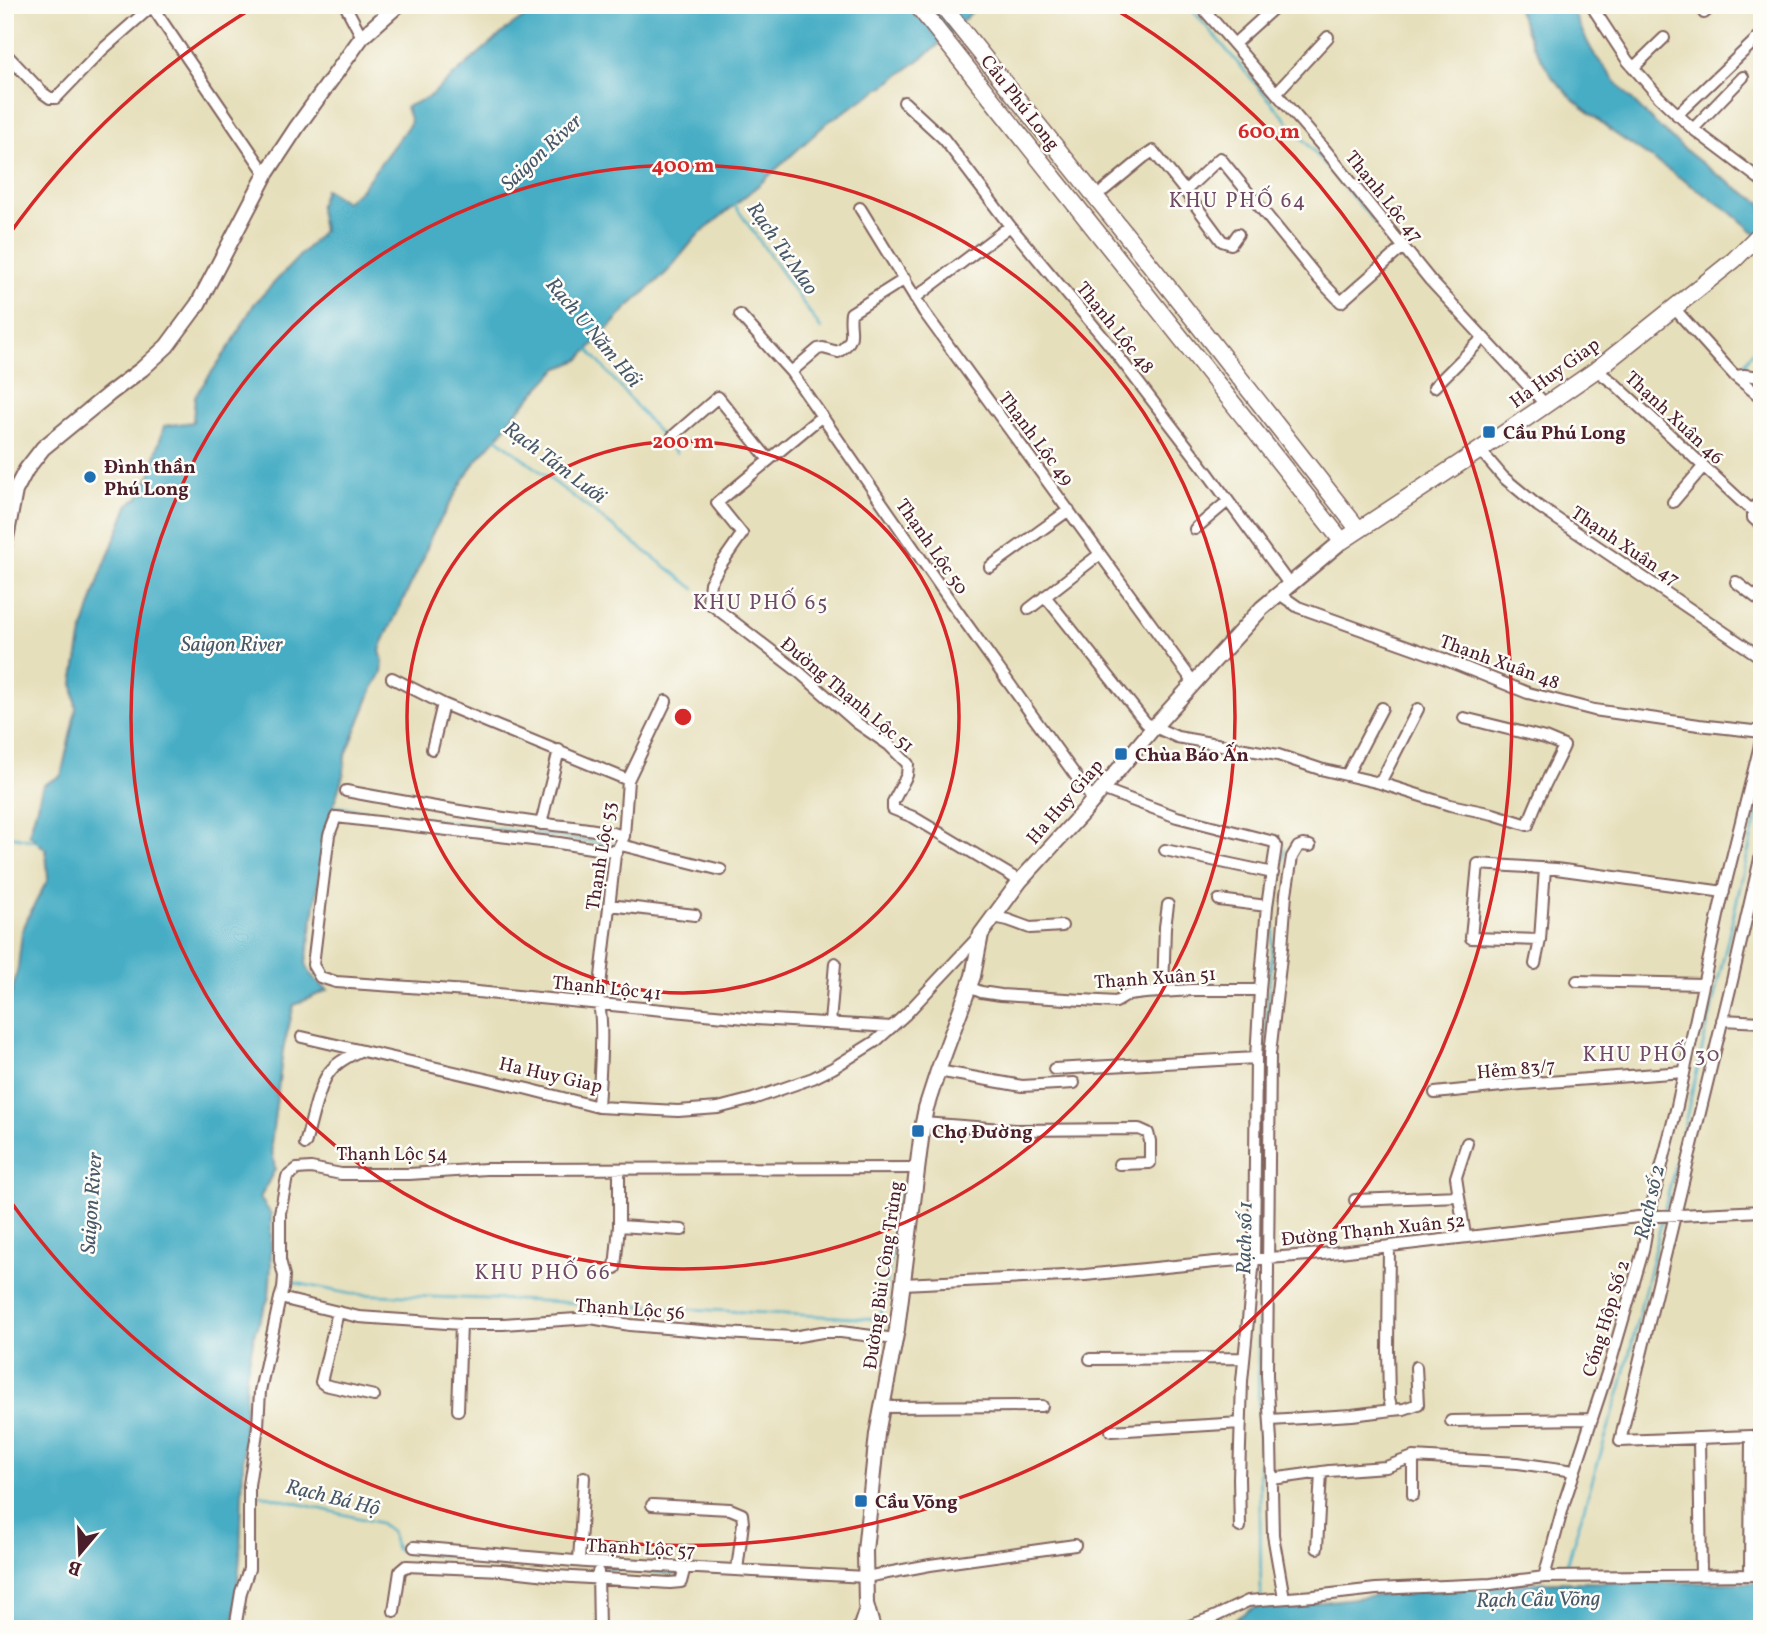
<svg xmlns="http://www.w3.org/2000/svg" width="1767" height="1634" font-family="Vollkorn,serif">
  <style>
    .water { fill: #46adc5; stroke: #486678; stroke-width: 2 }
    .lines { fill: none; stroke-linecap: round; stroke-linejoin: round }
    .stream { stroke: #46adc5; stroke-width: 2.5 }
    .street-casing { stroke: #81625d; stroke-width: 14 }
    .secondary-casing { stroke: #81625d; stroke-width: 18 }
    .primary-casing { stroke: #81625d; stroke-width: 19 }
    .street { stroke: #fff; stroke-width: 10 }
    .secondary { stroke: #fff; stroke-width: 14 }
    .primary { stroke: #fff; stroke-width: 16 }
    .ring { fill: none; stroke: #d62828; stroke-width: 3.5 }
    .poi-dot { fill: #1f6fb2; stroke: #fdfcf7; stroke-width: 2.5 }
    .labels { text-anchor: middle; stroke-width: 5; stroke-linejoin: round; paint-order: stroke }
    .street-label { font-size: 19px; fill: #4a1f2b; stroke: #fdfcf7 }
    .poi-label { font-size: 19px; font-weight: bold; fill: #4a1f2b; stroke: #fdfcf7; text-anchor: start }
    .water-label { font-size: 21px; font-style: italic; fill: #485869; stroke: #fdfcf7 }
    .neighbourhood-label { font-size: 21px; letter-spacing: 2px; fill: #6d4a65; stroke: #fdfcf7 }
    .centre { fill: #d62828; stroke: #fdfcf7; stroke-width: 3.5 }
    .ring-label { font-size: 21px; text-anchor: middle; font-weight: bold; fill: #d62828; stroke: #fdfcf7; stroke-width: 5; stroke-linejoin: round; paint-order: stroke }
  </style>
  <rect width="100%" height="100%" fill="#fdfcf7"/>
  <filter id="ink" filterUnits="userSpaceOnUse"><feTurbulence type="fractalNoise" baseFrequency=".0143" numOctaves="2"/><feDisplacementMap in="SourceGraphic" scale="14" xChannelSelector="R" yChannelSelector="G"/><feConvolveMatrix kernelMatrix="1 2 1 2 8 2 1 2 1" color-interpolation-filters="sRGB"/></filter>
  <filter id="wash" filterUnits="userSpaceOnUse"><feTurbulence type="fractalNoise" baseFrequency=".00686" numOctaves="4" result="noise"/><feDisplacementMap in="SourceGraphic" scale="28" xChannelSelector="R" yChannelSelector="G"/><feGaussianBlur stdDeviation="1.57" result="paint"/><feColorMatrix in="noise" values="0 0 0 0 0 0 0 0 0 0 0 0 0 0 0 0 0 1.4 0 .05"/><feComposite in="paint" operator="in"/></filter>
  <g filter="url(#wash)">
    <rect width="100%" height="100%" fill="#e6dfbb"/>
    <path class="water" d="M542 5H976L974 10 935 48 890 82 828 122 761 183 696 237 667 272 627 308 579 360 557 369 514 415 505 428 472 466 431 536 423 559 383 642 380 651 383 661 382 674 373 688 345 757 344 773 328 821 306 963C310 977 316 981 328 990L294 1005 283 1050 271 1144 275 1169 260 1198 271 1214V1267L269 1297 255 1332 246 1376 240 1556 234 1629H5V1179L13 1175 5 1141V1021L18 967 22 932 29 915 48 879 46 850 29 834 43 785 61 776 76 709 73 683 82 633 100 576 129 504 139 497 150 475 164 426 193 422 195 396 232 343 254 304 323 231 319 208 325 189 346 202 362 188 411 122 406 107 429 97 507 29Z
      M1516 5H1570C1579 22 1586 43 1597 58 1640 116 1699 167 1762 203V239L1732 213 1614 133 1574 100 1553 78 1532 43Z
      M1546 1582 1762 1583V1629H1209L1228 1624 1249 1610 1259 1606 1304 1604 1390 1594Z"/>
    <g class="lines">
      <path class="stream" d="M1188 5 1376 224
        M734 204 821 329
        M587 348 676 453
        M1746 371 1745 369V363L1762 338
        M1752 379 1762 387
        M495 437 695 589
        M332 806 617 845
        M5 835 40 842
        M1664 1212 1762 793
        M1260 1254 1264 1056 1275 910 1285 849
        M1260 1261 1258 1345 1261 1597
        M286 1281 351 1294 542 1301 877 1319 883 1310 896 1217 902 1186
        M254 1493 380 1523 391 1531 396 1549 404 1552 527 1562
        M603 1568 677 1574
        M1564 1573 1622 1384 1662 1219"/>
    </g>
  </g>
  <g filter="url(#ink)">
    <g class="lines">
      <g class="street-casing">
        <path id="street" d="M151 5 266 174
          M345 5 362 37
          M1200 5 1322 146 1430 280 1546 405
          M1591 5 1627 60 1659 97 1693 129 1762 181
          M1704 13 1713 5
          M1234 44 1277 5
          M5 53 43 93 50 98H56L102 50 152 6
          M1634 67 1664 38
          M1276 93 1328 37
          M904 102 944 139 1010 226 1108 343 1207 472 1289 584
          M1677 115 1762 34
          M1693 129 1743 77
          M1104 190 1144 157 1153 151 1185 191
          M860 208 924 312 1194 683
          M1238 234 1231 244 1222 241 1185 191 1220 158 1317 277 1341 302 1403 247
          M915 298 1010 226
          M1673 307 1735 376 1762 398
          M740 315 791 372 958 612 1093 800
          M1596 370 1615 384 1741 501 1749 508H1753L1762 501
          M791 372 818 349 823 348 838 352C859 338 848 332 851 313L905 279
          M1735 376 1744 375 1762 377
          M1434 387 1483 338
          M822 416 717 503 742 534 719 567 710 583 708 602 799 672 857 723 889 745 908 764 907 775 893 802V809L913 817 1020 881
          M673 436 718 397 769 460
          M1480 450 1503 477 1538 506 1762 658
          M1673 502 1703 467
          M1753 508V518L1762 526
          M1195 529 1228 501
          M990 567 1069 510
          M1736 582 1762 602
          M1278 593 1298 607 1441 658 1528 693 1594 710 1699 725 1762 732
          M1045 596 1146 723 1177 737 1278 755 1320 769 1380 783 1450 805 1493 814 1528 825C1537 797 1552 772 1564 746L1545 738 1464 718
          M1029 609 1100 554
          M392 678 443 704 432 749
          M443 704 628 780
          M1347 775 1382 708
          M1380 783 1418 709
          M1102 789 1177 817 1274 842 1276 846 1267 906 1260 990 1256 1058 1254 1259 1242 1381 1239 1478 1240 1527
          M346 791C410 803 474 814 538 823 567 827 596 828 624 836
          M541 824 559 750
          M621 845 721 870
          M1165 850 1273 873
          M617 852 559 843 336 817 329 835 327 850 313 965 320 977 336 982 467 991 756 1019 892 1027
          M1219 900 1267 906
          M609 905 695 915
          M994 917 1008 920 1030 928 1062 926
          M1540 940 1471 938 1478 864 1556 869 1724 892
          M1535 964 1540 940 1545 868
          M1577 981 1703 984
          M969 987 981 992 1001 995 1116 1002 1128 995 1145 993 1192 990H1260
          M1163 992 1165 927 1168 905
          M1722 1020 1762 1022
          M830 1023 835 963
          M302 1037 528 1089 598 1107 678 1111 718 1108 753 1099 813 1078 833 1068 876 1041 906 1014 981 934
          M1054 1069 1256 1058
          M938 1071 1022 1086 1074 1083
          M1435 1093 1521 1084 1684 1072
          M598 1107C599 1087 605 1017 598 1003L615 855 624 836 628 780 666 701
          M923 1123 1015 1130 1139 1129 1148 1133 1150 1141V1163L1119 1164
          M305 1144C311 1125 317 1090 328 1074 335 1063 348 1057 359 1051
          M1355 1200 1459 1196
          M619 1226 682 1230
          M1465 1236 1456 1177 1467 1143
          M1389 1246 1388 1349 1389 1398 1392 1410 1404 1409 1418 1404 1416 1367
          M615 1268 619 1226V1169
          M903 1284 1085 1275 1215 1262 1322 1254 1638 1217 1762 1211
          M280 1298 359 1317 461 1324H503L591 1318 630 1325 725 1333 793 1337 822 1332H841L895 1339
          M338 1312 321 1382 325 1385 374 1396
          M1090 1359 1244 1358
          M882 1407 1042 1406
          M458 1410 461 1324
          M1270 1420 1352 1415 1392 1410
          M1451 1421 1592 1419
          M1111 1431 1241 1423
          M1699 1438 1701 1576
          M1413 1457V1495
          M1272 1479 1329 1471 1386 1467 1413 1457 1518 1463 1574 1471
          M652 1505 730 1509 742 1514 743 1523 737 1570
          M414 1547 586 1562 866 1577 930 1565 1075 1545
          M1317 1548 1321 1472
          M579 1561 584 1477
          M598 1572 599 1629
          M1750 1575 1751 1436 1620 1441 1732 981 1762 850
          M1544 1577 1565 1500 1611 1361 1643 1251 1649 1216 1677 1106 1721 902 1762 737
          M1284 1598 1273 1535 1271 1441 1267 1375 1270 1054 1282 948 1286 894 1292 857 1298 847 1303 845 1310 846
          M394 1611 400 1571 406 1566 502 1570 556 1576 670 1583 681 1582 685 1567
          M235 1629 241 1592 249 1569V1485L258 1426 260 1391 280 1298 283 1289 284 1276 280 1260V1213L287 1177 297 1169 311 1168 341 1174H409L486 1169 916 1168
          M858 1629 866 1605
          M1181 1629 1214 1617 1248 1601 1314 1596 1376 1589 1491 1584 1544 1577 1762 1575"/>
      </g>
      <g class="secondary-casing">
        <path id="secondary" d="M5 543 15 491 26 470 43 448 109 394 142 369 167 346 198 304 266 174 297 127 362 37 398 5
          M873 1629 866 1604 865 1551 870 1502 877 1434 897 1329 923 1123 926 1108 938 1071 973 976 981 934 1020 881 1085 810 1154 727 1262 608 1342 541"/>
      </g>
      <g class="primary-casing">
        <path id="primary" d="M917 5 1342 541 1480 450 1596 370 1734 260 1762 232
          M942 5 1184 307 1359 530"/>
      </g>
      <use href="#street" class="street"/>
      <use href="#secondary" class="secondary"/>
      <use href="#primary" class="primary"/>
    </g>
  </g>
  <g class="ring">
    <circle cx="683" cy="717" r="276"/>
    <circle cx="683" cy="717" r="552"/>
    <path d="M8 236A829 829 0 0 1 256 6M1110 6A829 829 0 1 1 8 1198"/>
  </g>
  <g class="poi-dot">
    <rect x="1482" y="425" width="14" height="14" rx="3.5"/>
    <circle cx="90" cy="477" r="7"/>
    <rect x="1114" y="747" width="14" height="14" rx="3.5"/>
    <rect x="911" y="1124" width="14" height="14" rx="3.5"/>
    <rect x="854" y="1494" width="14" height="14" rx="3.5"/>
  </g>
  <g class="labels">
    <g class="street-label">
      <text transform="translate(1021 102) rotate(52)" y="7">Cầu Phú Long</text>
      <text transform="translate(1385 196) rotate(51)" y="7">Thạnh Lộc 47</text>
      <text transform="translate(1116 327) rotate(51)" y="7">Thạnh Lộc 48</text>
      <text transform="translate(1554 372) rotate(-36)" y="7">Ha Huy Giap</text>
      <text transform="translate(1675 417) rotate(43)" y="7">Thạnh Xuân 46</text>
      <text transform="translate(1037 438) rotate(53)" y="7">Thạnh Lộc 49</text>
      <text transform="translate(1626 545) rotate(34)" y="7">Thạnh Xuân 47</text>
      <text transform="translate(933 546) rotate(55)" y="7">Thạnh Lộc 50</text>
      <text transform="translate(1500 661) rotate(20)" y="7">Thạnh Xuân 48</text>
      <text transform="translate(848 694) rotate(40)" y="7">Đường Thạnh Lộc 51</text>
      <text transform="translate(1064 801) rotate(-49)" y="7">Ha Huy Giap</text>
      <text transform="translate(600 856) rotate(-81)" y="7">Thạnh Lộc 53</text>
      <text transform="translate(1155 977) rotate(-4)" y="7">Thạnh Xuân 51</text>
      <text transform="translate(607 987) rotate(6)" y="7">Thạnh Lộc 41</text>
      <text transform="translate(1516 1068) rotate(-5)" y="7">Hẻm 83/7</text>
      <text transform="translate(551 1074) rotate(13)" y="7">Ha Huy Giap</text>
      <text x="392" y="1160">Thạnh Lộc 54</text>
      <text transform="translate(1373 1229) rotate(-6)" y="7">Đường Thạnh Xuân 52</text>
      <text transform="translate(882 1275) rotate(-82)" y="7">Đường Bùi Công Trừng</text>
      <text transform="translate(630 1308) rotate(4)" y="7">Thạnh Lộc 56</text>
      <text transform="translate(1605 1318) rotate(-73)" y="7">Cống Hộp Số 2</text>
      <text transform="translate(641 1547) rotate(3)" y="7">Thạnh Lộc 57</text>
    </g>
    <g class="poi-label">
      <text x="1503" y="439">Cầu Phú Long</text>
      <text x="104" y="473">Đình thần<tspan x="104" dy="22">Phú Long</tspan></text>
      <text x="1135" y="761">Chùa Báo Ấn</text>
      <text x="932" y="1138">Chợ Đường</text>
      <text x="875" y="1508">Cầu Võng</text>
    </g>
    <g class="water-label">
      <text transform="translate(541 152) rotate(-43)" y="7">Saigon River</text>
      <text transform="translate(783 248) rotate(55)" y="7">Rạch Tư Mao</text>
      <text transform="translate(594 332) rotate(50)" y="7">Rạch U Năm Hối</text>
      <text transform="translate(555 462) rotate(37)" y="7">Rạch Tám Lưới</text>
      <text x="232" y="651">Saigon River</text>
      <text transform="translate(1649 1202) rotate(-77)" y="7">Rạch số 2</text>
      <text transform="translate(91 1203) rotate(-86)" y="7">Saigon River</text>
      <text transform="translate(1244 1238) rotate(-89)" y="7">Rạch số 1</text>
      <text transform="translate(333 1497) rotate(14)" y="7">Rạch Bá Hộ</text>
      <text transform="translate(1538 1599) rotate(-1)" y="7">Rạch Cầu Võng</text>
    </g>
    <g class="neighbourhood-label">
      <text x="1238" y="207">KHU PHỐ 64</text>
      <text x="761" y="609">KHU PHỐ 65</text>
      <text x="1652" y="1061">KHU PHỐ 30</text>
      <text x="543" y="1279">KHU PHỐ 66</text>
    </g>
  </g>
  <circle cx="683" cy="717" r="10" class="centre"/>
  <g class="ring-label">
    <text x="1269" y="138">600 m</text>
    <text x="683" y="172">400 m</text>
    <text x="683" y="448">200 m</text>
  </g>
  <rect width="1767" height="1634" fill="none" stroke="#fdfcf7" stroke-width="28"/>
  <g transform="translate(80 1553) rotate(199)" stroke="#fdfcf7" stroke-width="5" paint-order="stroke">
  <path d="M0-5L12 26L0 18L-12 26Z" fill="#4a1f2b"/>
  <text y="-10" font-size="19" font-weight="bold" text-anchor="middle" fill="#4a1f2b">B</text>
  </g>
</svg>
